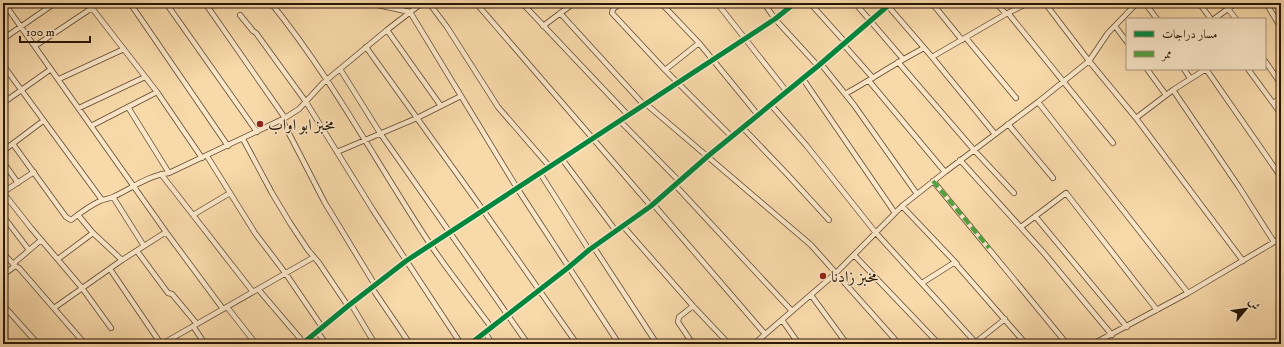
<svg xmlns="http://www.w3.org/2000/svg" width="1284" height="347" font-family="'IM FELL DW Pica',Amiri,serif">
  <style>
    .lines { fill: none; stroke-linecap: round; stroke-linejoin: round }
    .street-casing { stroke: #5c482e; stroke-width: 6 }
    .street { stroke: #fae6c8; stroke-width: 4.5 }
    .quiet { stroke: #51a13d; stroke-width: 4; stroke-dasharray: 8 4; stroke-linecap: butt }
    .cycleway-casing { stroke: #fae6c8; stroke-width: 8 }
    .cycleway { stroke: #00873e; stroke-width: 5 }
    .poi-dot { fill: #8f2418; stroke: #fae6c8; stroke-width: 1.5 }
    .labels { text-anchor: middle; stroke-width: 3; stroke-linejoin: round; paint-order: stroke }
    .poi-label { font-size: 16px; fill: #281704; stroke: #fae6c8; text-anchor: start }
  </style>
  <rect width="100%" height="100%" fill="#f8d9aa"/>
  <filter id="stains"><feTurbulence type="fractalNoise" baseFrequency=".005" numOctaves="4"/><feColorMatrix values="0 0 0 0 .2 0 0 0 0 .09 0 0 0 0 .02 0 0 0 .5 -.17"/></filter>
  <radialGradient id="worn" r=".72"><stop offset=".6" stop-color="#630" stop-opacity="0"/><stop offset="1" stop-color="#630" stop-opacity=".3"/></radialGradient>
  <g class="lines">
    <g class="street-casing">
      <path id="street" d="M4 3 166 232 223 309
        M88 3 157 92 202 158
        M130 3 228 146
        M166 3 257 132
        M205 3 285 118
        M271 3C332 78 377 164 430 244 449 272 471 300 491 327
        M369 3 410 12 517 188 619 344
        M429 3 447 27 498 107 550 167
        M476 3 651 206
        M522 3 628 115
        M621 3 613 9 612 13 665 70 732 137
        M661 3 699 43 758 115
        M717 3 787 92
        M764 3 775 19 818 66
        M810 3 845 42
        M855 3 903 59
        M932 3 962 40
        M996 3 1006 14
        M1045 3 1089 61 1136 118 1243 261
        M1145 3 1157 19
        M1199 3 1211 19
        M1266 3 1281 28
        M888 6 932 57 995 134
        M1228 9 1236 19
        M560 13 644 105
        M1008 13 1113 143
        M240 15 253 31 256 33 306 102 373 210 461 344
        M1214 19 1236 3
        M543 26 574 3
        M1115 26 1127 42
        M387 30 441 106
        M966 38 1016 98
        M3 39 55 3
        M843 44 873 78
        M35 46 92 8
        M366 47 483 210 577 344
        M932 57 1006 14 1028 3
        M1265 61 1281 84
        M898 62 974 150 1014 193
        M821 64 854 105 917 194
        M3 65 102 200
        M340 69 380 133 528 344
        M1147 69 1166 95
        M1184 69 1190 78
        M1206 69 1281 177
        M1248 69 1281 114
        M665 70 699 43
        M59 79 124 49
        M803 79 895 213
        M869 81 945 172
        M1173 90 1239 187 1274 242
        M845 94C872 79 897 62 924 48
        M1038 102 1188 293
        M3 103 51 69
        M1273 103 1281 98
        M646 104 811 245 899 344
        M771 105 806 145 876 233 977 344
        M128 107 169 173
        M79 108 145 77
        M1136 118 1173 90 1206 69
        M282 120 325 203 375 285
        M620 121 679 181
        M1008 124 1053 178
        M91 126 157 92
        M743 128 786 173 829 220
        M243 139 272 193 290 223 308 250 319 263 348 306
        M13 144 66 217 71 220C80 213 89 206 100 201 104 199 110 199 115 196 132 188 149 175 169 173L285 118 299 109 323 83 340 69 387 30 422 3
        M3 151 43 121
        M337 152 417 118 461 96
        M207 156 255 233 286 274 322 327
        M562 159 616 231
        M960 160 1043 252 1112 335
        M3 162 18 183
        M34 172 5 191V195L31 228 82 288 111 328
        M540 173 589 250
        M161 174 253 292
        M933 181 1067 344
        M675 185 792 311
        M113 197 144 246
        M653 204 765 334
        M902 206 957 264
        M78 215 93 233 122 260
        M193 215 230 193
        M3 216 29 250
        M1035 216 1127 327
        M623 226 693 306 729 344
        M1021 227 1066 193 1157 310
        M593 246 657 344
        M137 251 168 293 172 294 197 324
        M3 253 15 266
        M854 255 939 344
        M58 259 93 233
        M13 264 41 240
        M110 269 161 344
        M3 275 15 266 19 268 85 344
        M922 283 952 264H956L1026 344
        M372 288 410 344
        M258 289 304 343
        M811 295 847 344
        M351 304 375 344
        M3 305 38 344
        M227 307 256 344
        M54 308 122 260 166 232
        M782 320 799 344
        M193 326 205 344
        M317 331 326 344
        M485 332 492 344
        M976 342 1005 319
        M162 344 314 257
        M302 344 348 306 406 261 775 19 795 3
        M470 344 569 267 589 250 651 206 708 156 818 66 891 3
        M693 344 678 322 679 317 693 306
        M754 344 836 273 902 206 945 172 1038 102 1089 61 1108 33 1137 3
        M1093 344 1188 293 1281 238"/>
    </g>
    <use href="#street" class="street"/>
    <path class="quiet" d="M933 181 989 248"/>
    <g class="cycleway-casing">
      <path id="cycleway" d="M302 344 348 306 406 261 775 19 795 3
        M470 344 569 267 589 250 651 206 708 156 818 66 891 3"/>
    </g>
    <use href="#cycleway" class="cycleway"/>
  </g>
  <g class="poi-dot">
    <circle cx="260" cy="124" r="4"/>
    <circle cx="823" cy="276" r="4"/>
  </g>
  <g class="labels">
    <g class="poi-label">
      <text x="268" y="130">مخبز ابو اواب</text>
      <text x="831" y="282">مخبز زادنا</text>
    </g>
  </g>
  <rect width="1284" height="347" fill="none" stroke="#f8d9aa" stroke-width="16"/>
  <rect x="4" y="4" width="1276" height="339" fill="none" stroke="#281704" stroke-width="2"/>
  <rect x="8" y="8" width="1268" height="331" fill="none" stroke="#281704"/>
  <rect x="1126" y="18" width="140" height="52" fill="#fae6c8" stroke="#a6937a"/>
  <rect x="1134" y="31" width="20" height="6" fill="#00873e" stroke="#a6937a"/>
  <text x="1162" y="38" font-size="12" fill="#281704">مسار دراجات</text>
  <rect x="1134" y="51" width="20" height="6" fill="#51a13d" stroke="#a6937a"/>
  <text x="1162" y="58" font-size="12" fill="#281704">ممر</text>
  <g transform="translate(1246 309) rotate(61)" stroke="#fae6c8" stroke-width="3" paint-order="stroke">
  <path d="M0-3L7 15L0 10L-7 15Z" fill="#281704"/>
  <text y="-6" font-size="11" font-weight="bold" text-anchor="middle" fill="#281704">ش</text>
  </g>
  <path d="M20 36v6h70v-6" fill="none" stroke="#281704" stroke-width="2"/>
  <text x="26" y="36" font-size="12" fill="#281704" stroke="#fae6c8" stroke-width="3" paint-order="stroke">100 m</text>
  <rect width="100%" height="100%" filter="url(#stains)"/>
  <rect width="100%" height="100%" fill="url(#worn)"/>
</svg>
